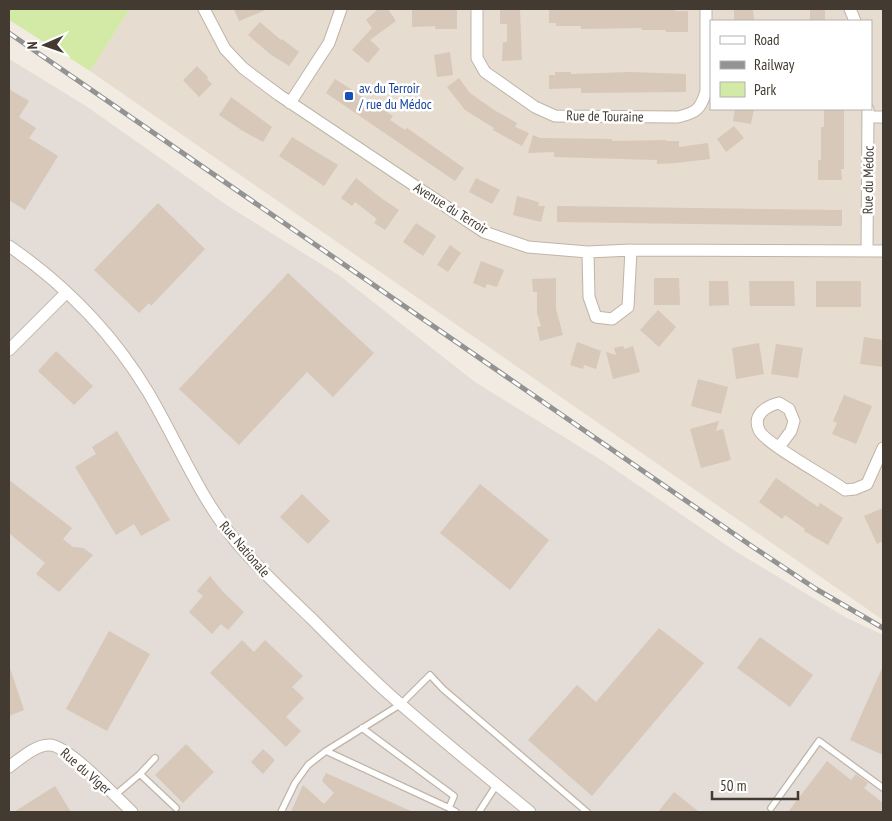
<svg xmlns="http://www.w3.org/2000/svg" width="892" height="821" font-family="'PT Sans Narrow',sans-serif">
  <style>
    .residential { fill: #e6dccf; fill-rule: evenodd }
    .industrial { fill: #e3dcd7 }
    .green { fill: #d3eaa7 }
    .building { fill: #d7c8b9 }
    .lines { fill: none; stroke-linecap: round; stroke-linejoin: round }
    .lane-casing { stroke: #c0b4a7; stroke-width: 8 }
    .street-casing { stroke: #c0b4a7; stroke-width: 13 }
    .lane { stroke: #fff; stroke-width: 5.5 }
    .street { stroke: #fff; stroke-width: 11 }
    .rail-casing { stroke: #939393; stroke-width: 5 }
    .rail { stroke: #fff; stroke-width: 3; stroke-dasharray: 9; stroke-linecap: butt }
    .transit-dot { fill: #1a4fb4; stroke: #fff; stroke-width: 2 }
    .labels { text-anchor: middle; stroke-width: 5; stroke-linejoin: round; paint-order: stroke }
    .transit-label { font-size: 14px; fill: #164399; stroke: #fff; text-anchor: start }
    .street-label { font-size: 14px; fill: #433b32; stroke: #fff }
  </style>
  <rect width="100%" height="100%" fill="#f2ebe1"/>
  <path class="residential" d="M130 9H883V620L90 71ZM711 21H871V109H711Z"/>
  <path class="industrial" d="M9 59 86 106 228 206 340 276 475 382 598 458 735 551 845 617 883 635V812H9Z"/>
  <path class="green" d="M9 9H130L90 71 9 20Z"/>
  <path class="building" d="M234 9H268L239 21Z
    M378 9H388L396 21 370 40 380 49 368 63 352 50 372 28 366 20Z
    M412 9H457V29H435V26L412 27Z
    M500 9H520L522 60 502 61 503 42H507V24H500Z
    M549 9 641 10V9H675V11H688V32H666V30H642L641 28 581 29V26H556V23H549Z
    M734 9H753L754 21H734Z
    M810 9H825V21H810Z
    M260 22 281 40 282 39 299 52 289 66 270 54 248 35Z
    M450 52 453 75 437 77 434 55Z
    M197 66 208 77 207 79 212 84 199 97 183 80Z
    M555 72H571V74L631 72 686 74V92L581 93V88L549 89V75H555Z
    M459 78 470 93 494 110 517 123 515 127 529 133 522 146 493 130 494 128 465 110 447 87Z
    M335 79 393 116 390 120 405 130 407 128 464 168 455 181 326 93Z
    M9 89 29 101 19 117 36 128 29 138 58 156 25 210 9 200Z
    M231 97 272 127 263 142 243 131 219 115Z
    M735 109H754L751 124 733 121Z
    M824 109H844V169H841L842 180H818V160H821V127H824Z
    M734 126 744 138 726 152 717 139Z
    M533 135 540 138 612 139V141L666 140V141H679V147L708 143 710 159 676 163 657 164V160L554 157V152L528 153Z
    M292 137 338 165 324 186 279 156Z
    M356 178 381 198 399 210 385 230 374 223 377 219 368 212 355 202 352 206 341 198Z
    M476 178 500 190 492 204 469 192Z
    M517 196 539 202 538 206H545L541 222 513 215Z
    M158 203 205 249 151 306 149 303 139 313 94 270Z
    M557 206 842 210V226L557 222Z
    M416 223 436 236 423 256 403 242Z
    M450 245 461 253 448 272 437 265Z
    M481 261 504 270 497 287 487 284 485 288 473 283Z
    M288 273 374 353 333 397 307 372 239 445 179 389Z
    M556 278V309L563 335 540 341 537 327 541 326 537 313V292H533L532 279Z
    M654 278H679L680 305H654Z
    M709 281H728L729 305 709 306Z
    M749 281H794L795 306H750Z
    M816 281H861V307H816Z
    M658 310 676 327 659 347 640 330Z
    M864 337 883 340V367L860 364Z
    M577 342 601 351 596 369 584 365 583 369 570 365Z
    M759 343 764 374 736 379 732 348Z
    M776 344 803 348 798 378 771 374Z
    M623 346 624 349 633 346 640 372 613 379 606 352 616 355 614 348Z
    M56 351 93 386 74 405 38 371Z
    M698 379 728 387 721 414 691 406Z
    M844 395 872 406 856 444 832 434 837 423 833 421Z
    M719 421 716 431 723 429 731 460 701 468 690 429Z
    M117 431 170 520 141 536 134 524 116 535 75 467 96 454 92 447Z
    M776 478 818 507 820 503 843 518 828 545 804 531 805 529 785 515 782 519 759 502Z
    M9 480 72 528 63 539 73 547 83 548 93 555 59 592 36 574 45 563 9 533Z
    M480 484 549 540 510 590 440 533Z
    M302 494 330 521 308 544 280 517Z
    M883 508V541L877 544 864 516Z
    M210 576 223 592 244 612 228 630 221 624 212 634 189 612 203 596 197 591Z
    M659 628 704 663 592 796 528 740 577 685 596 702Z
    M109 631 150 654 107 731 66 709Z
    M760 637 813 675 790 707 737 668Z
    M242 640 254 652 265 640 303 676 292 687 304 698 286 717 301 731 286 747 210 673Z
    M883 666V755L850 740Z
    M10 668 24 710 9 716V669Z
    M186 744 214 772 183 803 155 775Z
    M263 749 275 760 263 774 251 762Z
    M827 761 851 780 856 774 868 783 864 788 883 803V812H788Z
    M326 773 413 812H291L303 785 324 804 334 793 322 781Z
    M55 786 71 812H14Z
    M674 792 699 812H658Z"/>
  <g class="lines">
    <g class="lane-casing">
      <path id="lane" d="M362 728 454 796 449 808 456 812
        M326 751 449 808
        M140 774 155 758
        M114 796 140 774 176 808
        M771 808 819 741 883 788
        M281 812 295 783 308 765 326 751 401 704 430 675 443 689 587 812
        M479 812 497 784"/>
    </g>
    <g class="street-casing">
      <path id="street" d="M204 9 225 49 243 68 279 95 484 232 528 247 588 252 631 250 883 251
        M477 9V58L485 72 535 107 555 116 678 117C696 113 701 109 706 91V9
        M850 9 855 21
        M290 103 329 43 341 9
        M869 117H883
        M9 246C64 284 113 334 148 392 178 443 199 497 237 543 260 570 286 594 311 618 337 644 362 670 389 694 435 735 483 773 530 812
        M867 251 868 109
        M588 252 589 297 596 317 612 319 628 307 631 250
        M9 350 66 293
        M779 447 791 431 794 421 789 409 779 403C767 406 752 414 759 430 764 443 829 478 845 490L855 489 867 484 883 448
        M9 767C20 759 35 745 49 745 67 744 117 798 132 812"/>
    </g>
    <use href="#lane" class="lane"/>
    <use href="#street" class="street"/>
    <g class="rail-casing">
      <path id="rail" d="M9 33 753 547 816 589 883 628"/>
    </g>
    <use href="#rail" class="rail"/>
  </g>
  <rect class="transit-dot" x="344" y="91" width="10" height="10" rx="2.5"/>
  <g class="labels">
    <g class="transit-label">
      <text x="359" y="93">av. du Terroir<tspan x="359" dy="16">/ rue du Médoc</tspan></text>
    </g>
    <g class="street-label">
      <text transform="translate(605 116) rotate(1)" y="5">Rue de Touraine</text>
      <text transform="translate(868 180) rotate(-89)" y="5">Rue du Médoc</text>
      <text transform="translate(451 208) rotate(32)" y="5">Avenue du Terroir</text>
      <text transform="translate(245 549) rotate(49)" y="5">Rue Nationale</text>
      <text transform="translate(86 771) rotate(41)" y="5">Rue du Viger</text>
    </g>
  </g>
  <rect width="892" height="821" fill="none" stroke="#433b32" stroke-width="20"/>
  <rect x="710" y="20" width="162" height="90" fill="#ffffff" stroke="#b4b1ad"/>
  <rect x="720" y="36" width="25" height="8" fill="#ffffff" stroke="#b4b1ad"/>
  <text x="754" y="45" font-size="15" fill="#433b32">Road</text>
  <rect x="720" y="61" width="25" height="8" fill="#939393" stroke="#b4b1ad"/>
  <text x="754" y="70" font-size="15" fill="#433b32">Railway</text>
  <rect x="720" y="82" width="25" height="15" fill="#d3eaa7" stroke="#b4b1ad"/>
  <text x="754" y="95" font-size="15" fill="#433b32">Park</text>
  <g transform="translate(45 45) rotate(268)" stroke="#ffffff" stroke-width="4" paint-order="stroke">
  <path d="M0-4L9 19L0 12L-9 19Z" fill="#433b32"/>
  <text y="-8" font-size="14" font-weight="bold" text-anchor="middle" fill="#433b32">N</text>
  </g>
  <path d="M712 791v8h86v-8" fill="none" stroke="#433b32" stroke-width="2.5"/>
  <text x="720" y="791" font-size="15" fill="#433b32" stroke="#ffffff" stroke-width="4" paint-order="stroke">50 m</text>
</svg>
